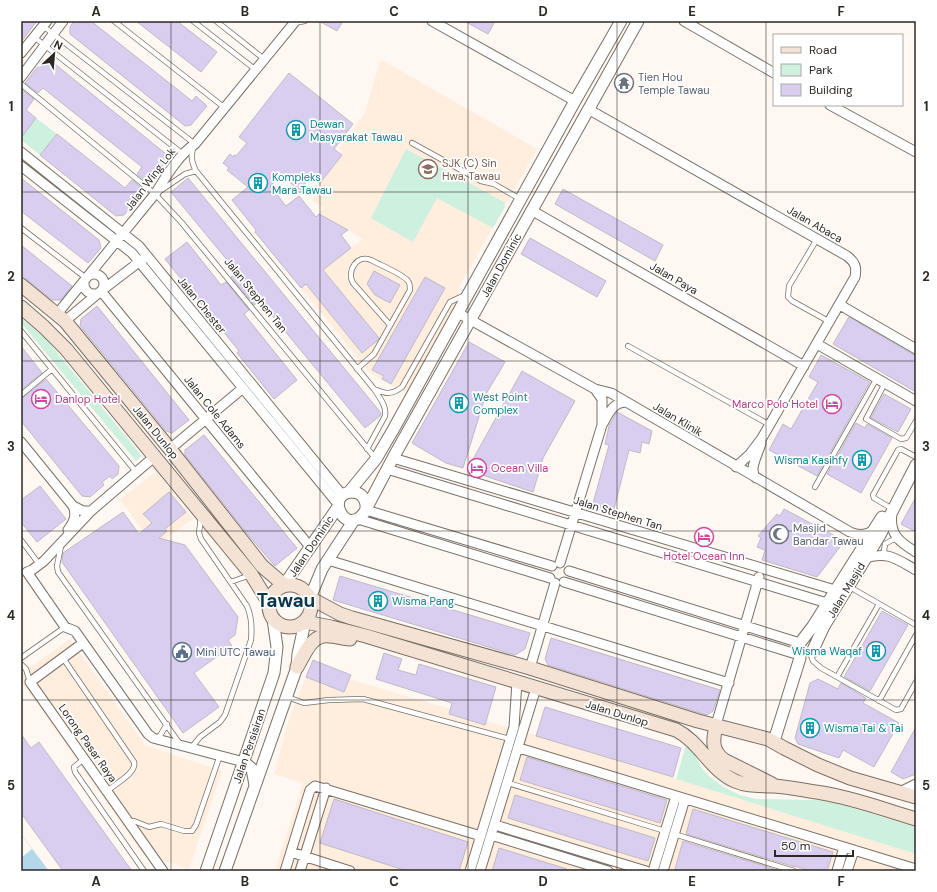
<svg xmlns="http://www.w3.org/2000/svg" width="937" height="892" font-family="'DM Sans',sans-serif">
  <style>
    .built { fill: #ffeddd }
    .green { fill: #cdf0df }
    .water { fill: #b3d8eb }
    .pier { fill: #fff8f2 }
    .building { fill: #d9ceef; stroke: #bebac6 }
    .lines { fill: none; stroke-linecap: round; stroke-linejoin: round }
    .service-casing { stroke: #7a7067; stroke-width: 6 }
    .minor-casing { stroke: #7a7067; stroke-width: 11 }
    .tertiary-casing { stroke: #7a7067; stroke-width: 13 }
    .secondary-casing { stroke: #7a7067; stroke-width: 15 }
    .service { stroke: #fff; stroke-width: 4.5 }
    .minor { stroke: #fff; stroke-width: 9 }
    .tertiary { stroke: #fff; stroke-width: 11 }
    .secondary { stroke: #f4e3d4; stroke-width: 13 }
    .grid { fill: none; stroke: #2c2824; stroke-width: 1; stroke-opacity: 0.55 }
    .labels { text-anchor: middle; stroke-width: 3.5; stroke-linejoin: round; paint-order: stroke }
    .worship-label { font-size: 11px; fill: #5b616d; stroke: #fff; text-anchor: start }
    .culture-label { font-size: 11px; fill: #0d838f; stroke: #fff; text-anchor: start }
    .education-label { font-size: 11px; fill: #785e54; stroke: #fff; text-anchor: start }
    .street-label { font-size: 11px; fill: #2c2824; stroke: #fff }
    .hotel-label { font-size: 11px; fill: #b23c85; stroke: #fff; text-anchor: start }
    .service-label { font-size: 11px; fill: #4e5e75; stroke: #fff; text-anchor: start }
    .town-label { font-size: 19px; font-weight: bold; fill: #08374c; stroke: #fff }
    .neatline { fill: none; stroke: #2c2824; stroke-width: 1.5 }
    .grid-label { font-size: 13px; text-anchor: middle; font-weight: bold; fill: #2c2824 }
  </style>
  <rect width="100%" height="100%" fill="#fff8f2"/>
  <path class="built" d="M382 60 537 149 457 291 461 293 406 393 371 374 301 288 363 239 319 214 323 207 312 201 320 183 342 155V151L339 148 365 113 379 65Z
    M156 471 193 519 154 547 120 499Z
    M70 639 145 745 222 771 189 869 143 854 21 681V674Z
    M306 677 349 679 450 709 449 715 484 725 486 721 536 735 916 854V871H275L303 783 274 774 290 716Z"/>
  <path class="green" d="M36 118 57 134 40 155 21 140V138Z
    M406 149 504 202 505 207 493 228 437 198 413 242 371 218Z
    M21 318 46 339 142 456 136 461 21 323Z
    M686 745 694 754 704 771 709 776 725 788 740 795 756 799 816 800 833 802 916 827V854L676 779Z"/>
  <path class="water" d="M21 834 49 871H21Z"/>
  <path class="pier" d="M23 837 32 849 21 858V839Z"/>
  <path class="building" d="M21 21H37L21 42Z
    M74 21H91L192 101 196 96 207 106 191 125 185 126 70 34V27Z
    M136 21H177L217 52 201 72Z
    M319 21H343L337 31Z
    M464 21H495L488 34Z
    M50 60 166 154 167 160 149 184 137 174 142 167 43 88 38 93 25 83 42 61Z
    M289 73 353 124 334 149 342 155 320 183 311 176 300 190 281 176 270 186 286 206 299 196 316 217 319 214 348 230 341 235 351 248 323 270 379 338 377 341 362 353 306 284 301 288 255 232 256 230 232 200 248 187 227 170 229 168 223 163 230 154 233 157 234 155 236 156 247 143 239 137Z
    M21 89 34 99 26 110 36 118 21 138Z
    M57 134 125 188 132 180 144 190 124 215 116 216 40 155Z
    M21 178 99 240 101 248 88 263 21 211Z
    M188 178 381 413V415L365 428 260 301 254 305 231 277 237 272 171 192Z
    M563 189 663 245 655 261 555 204Z
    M530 238 606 281 597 297 521 254Z
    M187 242 221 285 226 282 249 310 244 314 297 380 274 399 237 353 239 351 165 259Z
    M21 245 72 286 61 300H52L26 279 21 276Z
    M374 271 400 285 390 303 375 295 367 284Z
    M425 277 445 288 391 384 382 379 384 376 372 370Z
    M97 306 189 420 172 433 166 431 80 326 81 319Z
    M849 317 916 356V392L833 344Z
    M469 342 505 362 486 394 463 468 446 463 412 443Z
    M21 346 42 373 21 390Z
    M821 355 870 382 817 476 769 450 783 424 791 429 818 382 809 377Z
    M522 371 575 401 543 458 533 492 467 470Z
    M46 379 119 466 118 474 112 479 110 476 102 482 104 485 90 497 82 496 21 421V399Z
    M884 394 911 409 898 432 871 418Z
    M617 412 652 431 649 444 642 442 640 453 629 450 613 513 592 507 609 445 605 444 609 426Z
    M856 423 865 428 867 424 892 438 861 493 827 474Z
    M204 435 297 548 275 566 248 535 185 455V450Z
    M40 486 66 519 37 542 21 522V500Z
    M169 492 186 512 165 529 167 531 159 538 185 545 238 617 235 635 228 640 232 646 194 673 219 707 183 733 62 562 63 553 123 512 139 534 152 523 143 514Z
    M916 497V532L901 524Z
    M784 509 837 537 843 543 817 577 762 560 765 550 757 547 761 538 758 536 777 514 780 516Z
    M340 576 530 633 525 649 515 655 333 600Z
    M882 611 908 625 870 691 844 677Z
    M551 638 720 690 713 711 707 715 700 713 548 665 545 659Z
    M384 653 402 659 398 670 416 675 419 664 496 687 485 725 449 714 452 703 376 679Z
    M313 660 351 675 344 692 306 677Z
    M818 679 838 689 841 683 866 698 863 703 899 723 874 767 843 750 839 758 798 744 795 738 810 683Z
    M545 707 681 748 673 777 536 736Z
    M916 727V774L903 779 891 772Z
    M21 734 31 748 39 742 132 871H63L21 813Z
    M527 757 667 800 660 823 520 780Z
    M515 795 655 838 648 861 508 818Z
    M334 799 468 842 459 871H407L320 843Z
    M693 809 833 852 827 871H811L795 866V867L686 834Z
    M683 841 781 871H681L675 869Z
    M499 848 567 869V871H492Z"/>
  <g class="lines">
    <g class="service-casing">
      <path id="service" d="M114 21 225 108
        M193 21 256 70
        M216 21 264 59
        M293 23 305 21
        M43 26 195 144C190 154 191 161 196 171L374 389C379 397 387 406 385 416L367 449
        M34 37 183 154
        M21 84 155 194 182 223 376 459
        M412 143 481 181 494 184 520 199
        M160 191 185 174 196 171
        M21 228 86 278
        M817 239 789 286 788 297 792 301 830 322
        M21 331 137 473
        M628 346 770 425
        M357 369 374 354 410 290C410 286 410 283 408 281 403 274 380 265 371 260 358 254 346 270 353 283L390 325
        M885 383 866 419 901 439 906 438 916 421
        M374 389C385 394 392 395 402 387L450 302 465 295
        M21 395 52 369
        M815 487 877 378
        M889 507 874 498 873 495 898 450 901 449 916 457
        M21 540 36 560
        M61 546 57 566 58 572 180 744
        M885 555 884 551 885 544 892 540H898
        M231 582 250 575
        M848 586 916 625
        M811 655 813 661 821 668 896 710 901 709 916 682
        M21 658 65 627
        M63 658 134 762C137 773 115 784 107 791
        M21 664 26 669 30 682
        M837 677 879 604
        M287 697 304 703 329 700 363 699 510 739
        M879 701 916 635
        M158 739 167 724
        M191 748 200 737 220 722 225 715 251 640C252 629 252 617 247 606L201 539 199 533 201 516
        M84 759 74 767 75 772 144 871
        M508 783 665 831
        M129 822 134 821 149 827 161 824 184 831H192L196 825 220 755
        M674 834 794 871"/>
    </g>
    <g class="minor-casing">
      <path id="minor" d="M432 21 575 101
        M684 21 774 73
        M21 53 47 21
        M21 77 63 21
        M830 105 916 152
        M588 109 847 256C855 262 857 267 855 277L762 438 750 454 736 467
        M21 152 139 246 343 496
        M21 166 132 253 338 504
        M531 210 804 366
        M84 284a10 10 0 1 1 20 0a10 10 0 1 1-20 0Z
        M101 291 311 548
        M840 305 916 349
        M458 313 595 389 611 393 850 532C859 536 864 535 873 531
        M57 314 155 194C165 178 179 154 195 144L294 23
        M65 321 101 291 143 259
        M817 344 916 401
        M602 425C608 415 612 403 625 402
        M21 442 73 506 83 511H91
        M170 449 243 388
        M393 458 835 590
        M387 469 827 603
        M756 478C748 469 758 455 761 443
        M366 510 552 566
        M892 513C889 534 899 542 916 552
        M358 519 550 578
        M68 530C74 522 77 515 73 506
        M865 558C889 551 896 559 916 570
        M328 560 729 683
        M560 563 602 425V399L595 389
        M569 571 800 643
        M27 572 65 627 75 631 148 734 153 738 244 762
        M27 572 32 570 44 561 91 511 154 457
        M564 582 796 654
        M83 643 30 682 163 871
        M530 668 555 583
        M716 725 759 577
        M519 748 916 869
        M900 792 916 784
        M495 825 646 871
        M491 835 608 871
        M291 852 350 871
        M285 871 310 790 315 786 481 836
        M300 871 326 788
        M470 871 514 727 517 682
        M480 871 536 688
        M653 871 676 796
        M663 871 685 799
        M837 871 844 847
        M847 871 854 850"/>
    </g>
    <g class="tertiary-casing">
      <path id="tertiary" d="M349 492 376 459 393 430 575 101 621 21
        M366 510C367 500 362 492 352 492 324 493 345 538 364 513L393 458 638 21
        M284 585 338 507
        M310 598 322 569 354 520
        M800 643 813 626 882 517
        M812 652 824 626 880 535 916 465
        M774 741 800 658
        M244 762 252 769 255 785
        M206 871 274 673 277 647 273 619
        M225 871 297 667 298 654 305 622"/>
    </g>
    <g class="secondary-casing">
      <path id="secondary" d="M21 285 65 321 170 449 262 566 284 585
        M21 307 44 327 66 349 251 574 269 603
        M269 606a21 21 0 1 1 42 0a21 21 0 1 1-42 0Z
        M310 598 340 614 352 618 530 668 698 721 768 739 784 748 818 765 850 778 916 797
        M305 622 331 627 366 636 676 730C700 742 710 770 735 781 748 787 761 785 774 786 790 787 807 791 822 793 854 798 885 810 916 819
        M297 667C305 654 311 634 329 636 336 636 343 639 350 639
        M716 725C713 740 711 750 724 760L772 784"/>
    </g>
    <use href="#service" class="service"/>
    <use href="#minor" class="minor"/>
    <use href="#tertiary" class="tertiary"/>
    <use href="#secondary" class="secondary"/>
  </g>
  <path class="grid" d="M171 21V871M320 21V871M468 21V871M617 21V871M766 21V871M21 192H916M21 361H916M21 531H916M21 700H916"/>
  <defs>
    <g id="temple-ring" transform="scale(1)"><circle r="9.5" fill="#fff" stroke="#6b7280" stroke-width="1.5"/><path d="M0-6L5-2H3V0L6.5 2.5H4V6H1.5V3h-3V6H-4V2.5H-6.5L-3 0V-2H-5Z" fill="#6b7280"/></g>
    <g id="building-ring" transform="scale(1)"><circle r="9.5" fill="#fff" stroke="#0f9aa8" stroke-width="1.5"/><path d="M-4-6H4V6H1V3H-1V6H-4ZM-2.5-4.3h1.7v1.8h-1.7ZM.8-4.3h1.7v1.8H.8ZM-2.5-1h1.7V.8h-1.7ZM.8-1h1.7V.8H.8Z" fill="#0f9aa8"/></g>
    <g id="school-ring" transform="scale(1)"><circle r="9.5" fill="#fff" stroke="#8d6e63" stroke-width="1.5"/><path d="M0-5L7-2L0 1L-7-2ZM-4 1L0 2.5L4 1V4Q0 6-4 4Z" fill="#8d6e63"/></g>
    <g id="hotel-ring" transform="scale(1)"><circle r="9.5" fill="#fff" stroke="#d1479c" stroke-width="1.5"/><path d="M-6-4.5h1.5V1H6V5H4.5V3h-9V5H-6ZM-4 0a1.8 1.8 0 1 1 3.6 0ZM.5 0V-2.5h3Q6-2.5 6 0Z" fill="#d1479c"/></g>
    <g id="mosque-ring" transform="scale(1)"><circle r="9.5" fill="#fff" stroke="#6b7280" stroke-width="1.5"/><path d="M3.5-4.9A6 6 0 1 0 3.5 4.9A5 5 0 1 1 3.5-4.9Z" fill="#6b7280"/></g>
    <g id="civic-ring" transform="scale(1)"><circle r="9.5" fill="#fff" stroke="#5c6f8a" stroke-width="1.5"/><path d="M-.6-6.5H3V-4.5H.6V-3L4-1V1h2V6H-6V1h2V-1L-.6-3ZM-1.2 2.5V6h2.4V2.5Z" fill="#5c6f8a"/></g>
  </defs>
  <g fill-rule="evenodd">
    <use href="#temple-ring" x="624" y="83"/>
    <use href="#building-ring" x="296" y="130"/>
    <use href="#school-ring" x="428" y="169"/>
    <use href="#building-ring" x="258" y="183"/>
    <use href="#hotel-ring" x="41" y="399"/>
    <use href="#building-ring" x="459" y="403"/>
    <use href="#hotel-ring" x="832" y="404"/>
    <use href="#building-ring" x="862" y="460"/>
    <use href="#hotel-ring" x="477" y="468"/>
    <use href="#mosque-ring" x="779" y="534"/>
    <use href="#hotel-ring" x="704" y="537"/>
    <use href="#building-ring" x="378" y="601"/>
    <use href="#building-ring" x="876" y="651"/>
    <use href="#civic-ring" x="182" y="652"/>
    <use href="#building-ring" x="810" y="728"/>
  </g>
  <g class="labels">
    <g class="worship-label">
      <text x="638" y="81">Tien Hou<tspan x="638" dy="13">Temple Tawau</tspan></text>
      <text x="793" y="532">Masjid<tspan x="793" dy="13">Bandar Tawau</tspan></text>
    </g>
    <g class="culture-label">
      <text x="310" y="128">Dewan<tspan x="310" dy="13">Masyarakat Tawau</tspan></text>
      <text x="272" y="181">Kompleks<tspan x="272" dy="13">Mara Tawau</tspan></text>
      <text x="473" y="401">West Point<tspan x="473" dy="13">Complex</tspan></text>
      <text x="848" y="464" text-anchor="end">Wisma Kasihfy</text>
      <text x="392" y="605">Wisma Pang</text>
      <text x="862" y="655" text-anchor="end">Wisma Waqaf</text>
      <text x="824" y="732">Wisma Tai &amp; Tai</text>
    </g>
    <g class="education-label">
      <text x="442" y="167">SJK (C) Sin<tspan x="442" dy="13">Hwa, Tawau</tspan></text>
    </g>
    <g class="street-label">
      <text transform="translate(150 179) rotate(-53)" y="4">Jalan Wing Lok</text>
      <text transform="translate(815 224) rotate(30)" y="4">Jalan Abaca</text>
      <text transform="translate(501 265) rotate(-61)" y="4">Jalan Dominic</text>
      <text transform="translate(674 278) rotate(30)" y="4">Jalan Paya</text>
      <text transform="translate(256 295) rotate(51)" y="4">Jalan Stephen Tan</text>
      <text transform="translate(202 305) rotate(51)" y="4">Jalan Chester</text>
      <text transform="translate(215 412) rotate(51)" y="4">Jalan Cole Adams</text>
      <text transform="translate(678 419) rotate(31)" y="4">Jalan Klinik</text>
      <text transform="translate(156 432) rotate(51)" y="4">Jalan Dunlop</text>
      <text transform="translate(618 513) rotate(17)" y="4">Jalan Stephen Tan</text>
      <text transform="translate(311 546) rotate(-56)" y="4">Jalan Dominic</text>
      <text transform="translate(846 590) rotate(-59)" y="4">Jalan Masjid</text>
      <text transform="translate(617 713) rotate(17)" y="4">Jalan Dunlop</text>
      <text transform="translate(88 743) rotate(55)" y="4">Lorong Pasar Raya</text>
      <text transform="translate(249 746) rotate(-71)" y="4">Jalan Persisiran</text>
    </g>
    <g class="hotel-label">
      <text x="55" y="403">Danlop Hotel</text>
      <text x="818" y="408" text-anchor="end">Marco Polo Hotel</text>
      <text x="491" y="472">Ocean Villa</text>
      <text x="704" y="560" text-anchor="middle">Hotel Ocean Inn</text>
    </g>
    <g class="service-label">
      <text x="196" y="656">Mini UTC Tawau</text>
    </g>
    <g class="town-label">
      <text x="286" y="607">Tawau</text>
    </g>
  </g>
  <rect width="937" height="892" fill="none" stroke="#ffffff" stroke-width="44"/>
  <rect x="773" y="34" width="130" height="72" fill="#ffffff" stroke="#aba9a7"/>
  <rect x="781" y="47" width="20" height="6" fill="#f4e3d4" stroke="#aba9a7"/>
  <text x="809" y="54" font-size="12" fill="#2c2824">Road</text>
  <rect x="781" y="64" width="20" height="12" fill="#cdf0df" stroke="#aba9a7"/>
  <text x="809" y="74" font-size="12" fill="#2c2824">Park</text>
  <rect x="781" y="84" width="20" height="12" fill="#d9ceef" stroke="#aba9a7"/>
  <text x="809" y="94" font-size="12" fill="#2c2824">Building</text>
  <g transform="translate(54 54) rotate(26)" stroke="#ffffff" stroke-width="3" paint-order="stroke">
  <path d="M0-3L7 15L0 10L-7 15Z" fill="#2c2824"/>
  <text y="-6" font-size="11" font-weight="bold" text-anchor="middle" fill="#2c2824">N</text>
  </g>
  <path d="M775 850v6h78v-6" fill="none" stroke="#2c2824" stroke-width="2"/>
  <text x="781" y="850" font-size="12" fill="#2c2824" stroke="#ffffff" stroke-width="3" paint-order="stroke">50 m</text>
  <rect x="22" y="22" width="893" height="848" class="neatline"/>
  <g class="grid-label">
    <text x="96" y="16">A</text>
    <text x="245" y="16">B</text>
    <text x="394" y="16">C</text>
    <text x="543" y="16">D</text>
    <text x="692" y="16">E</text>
    <text x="841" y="16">F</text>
    <text x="11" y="111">1</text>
    <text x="926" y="111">1</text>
    <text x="11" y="281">2</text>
    <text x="926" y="281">2</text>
    <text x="11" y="451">3</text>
    <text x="926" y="451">3</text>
    <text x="11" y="620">4</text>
    <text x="926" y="620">4</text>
    <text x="11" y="790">5</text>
    <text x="926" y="790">5</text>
    <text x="96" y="886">A</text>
    <text x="245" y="886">B</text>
    <text x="394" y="886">C</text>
    <text x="543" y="886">D</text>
    <text x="692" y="886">E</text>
    <text x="841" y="886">F</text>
  </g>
</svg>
